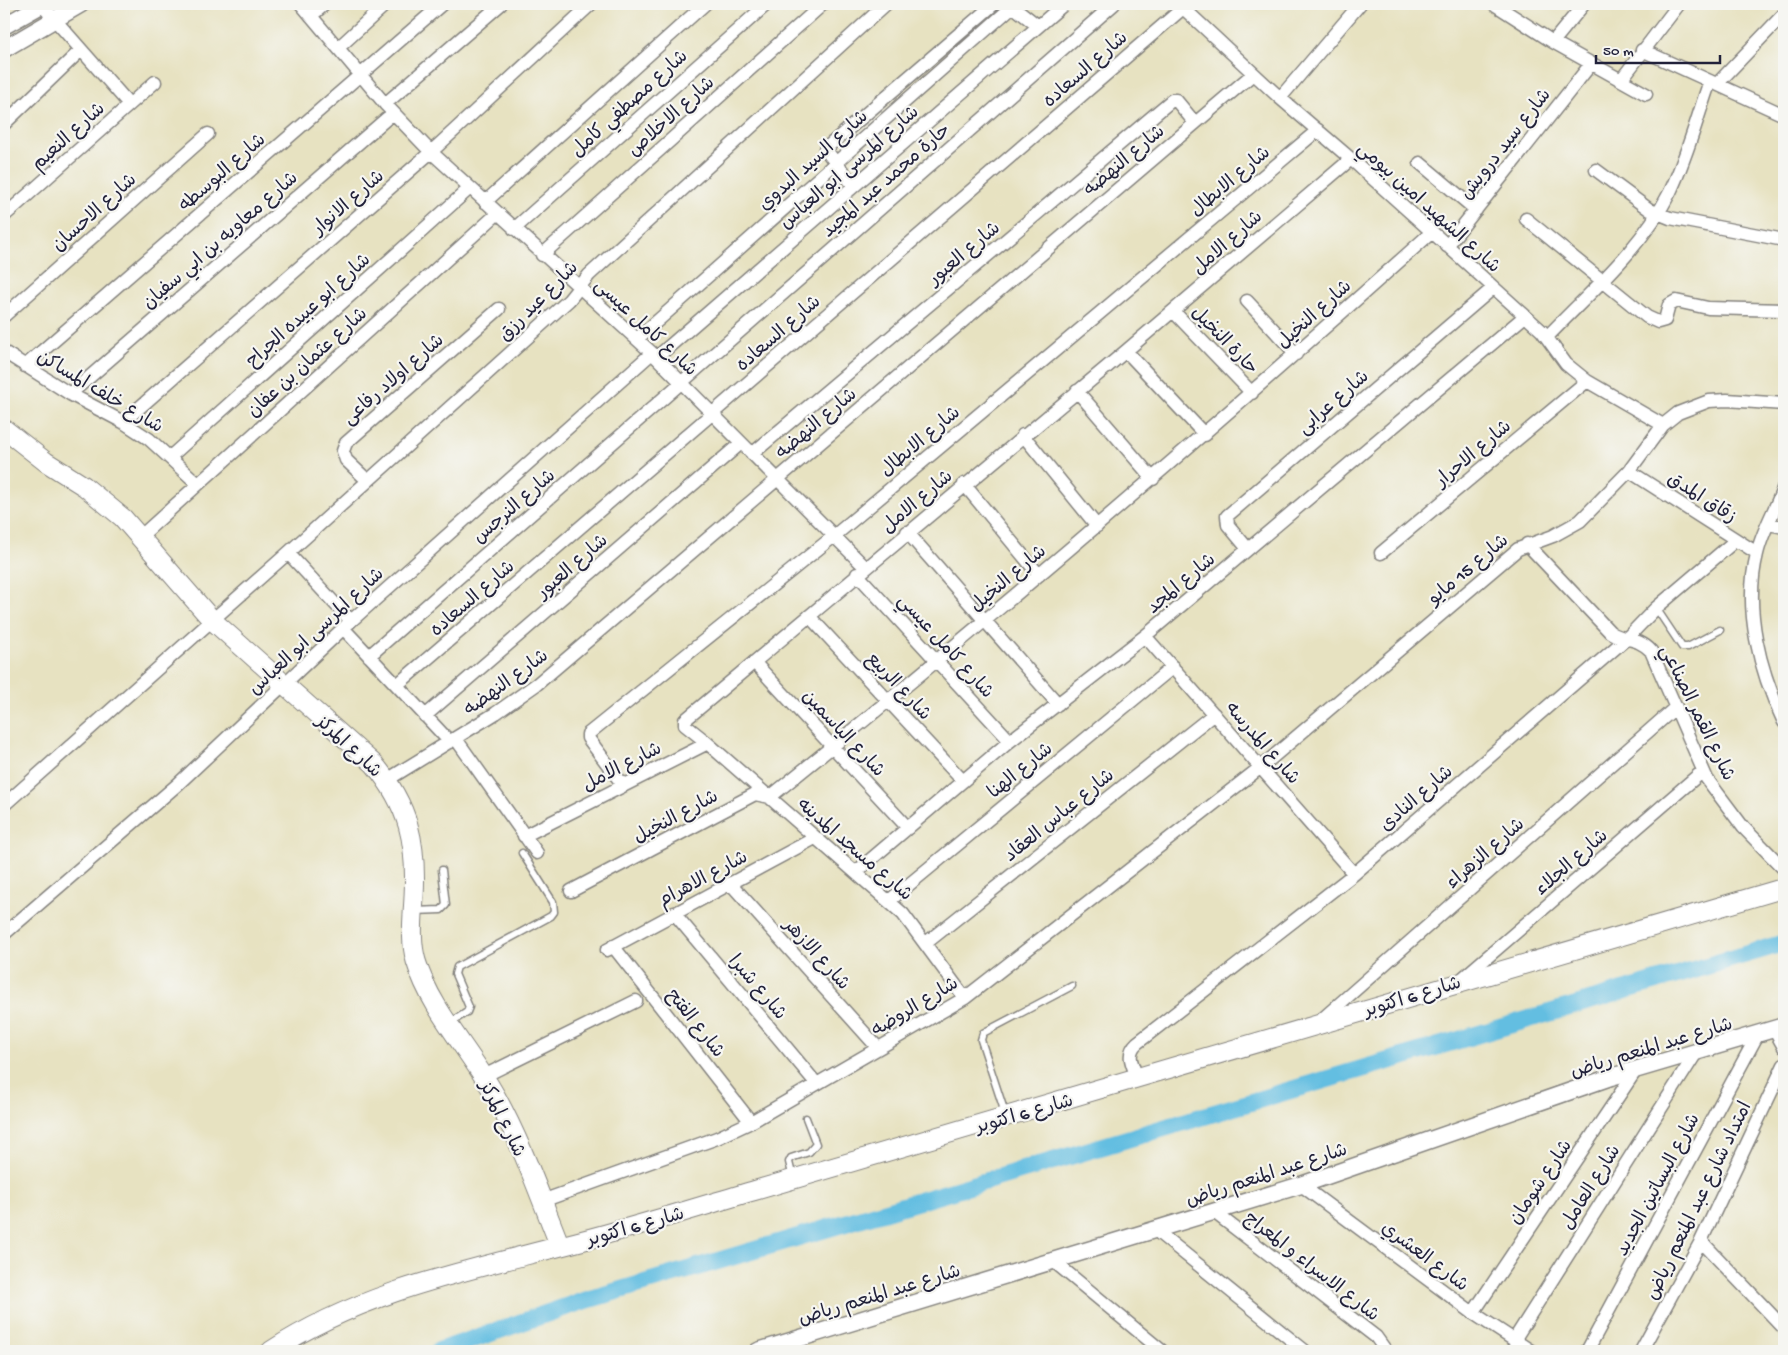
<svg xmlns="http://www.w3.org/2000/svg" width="1788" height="1355" font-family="'Gochi Hand','Playpen Sans Arabic',sans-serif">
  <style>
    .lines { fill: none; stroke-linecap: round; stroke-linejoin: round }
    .canal { stroke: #64bee1; stroke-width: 18 }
    .service-casing { stroke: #84827e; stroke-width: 9 }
    .minor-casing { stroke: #84827e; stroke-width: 15 }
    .tertiary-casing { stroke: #84827e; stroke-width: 19 }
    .secondary-casing { stroke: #84827e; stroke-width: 21 }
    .service { stroke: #fff; stroke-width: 6 }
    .minor { stroke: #fff; stroke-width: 12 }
    .tertiary { stroke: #fff; stroke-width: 16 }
    .secondary { stroke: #fff; stroke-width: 19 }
    .labels { text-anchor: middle; stroke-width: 4.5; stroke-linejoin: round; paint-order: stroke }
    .street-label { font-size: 19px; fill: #22223b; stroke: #f6f6f2 }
  </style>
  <rect width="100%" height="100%" fill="#f6f6f2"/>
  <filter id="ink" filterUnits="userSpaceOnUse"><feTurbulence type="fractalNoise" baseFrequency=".02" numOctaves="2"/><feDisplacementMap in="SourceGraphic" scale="10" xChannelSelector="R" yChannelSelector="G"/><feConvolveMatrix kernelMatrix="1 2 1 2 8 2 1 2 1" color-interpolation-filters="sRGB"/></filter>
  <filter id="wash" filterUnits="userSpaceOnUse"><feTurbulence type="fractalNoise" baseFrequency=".0096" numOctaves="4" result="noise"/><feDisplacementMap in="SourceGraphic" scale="20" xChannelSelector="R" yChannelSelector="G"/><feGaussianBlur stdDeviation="1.12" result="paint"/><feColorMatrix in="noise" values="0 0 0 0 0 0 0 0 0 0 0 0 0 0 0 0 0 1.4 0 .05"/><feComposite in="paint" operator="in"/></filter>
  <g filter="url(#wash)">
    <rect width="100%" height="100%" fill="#e7e2c1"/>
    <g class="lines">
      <path class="canal" d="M439 1351 577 1303 1784 943"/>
    </g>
  </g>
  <g filter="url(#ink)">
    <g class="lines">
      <g class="service-casing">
        <path id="service" d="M1656 608 1682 647H1688L1720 630
          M414 911 441 910 446 905 442 870
          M450 1023 467 1012 469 1007 455 974 457 967 551 916 554 912 553 902 522 853
          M1006 1116 981 1040 983 1033 1072 986
          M793 1178 789 1162 791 1158 809 1152 816 1144 806 1118"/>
      </g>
      <g class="minor-casing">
        <path id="minor" d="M41 4 129 104
          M301 4 385 104 431 152 652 353 865 567
          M1010 4 1038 26
          M1179 4 1280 98 1351 159 1542 331 1566 364 1587 381 1663 425
          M1494 4 1553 42 1646 94
          M311 16 325 4
          M1553 42 1584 4
          M338 48 386 4
          M1642 50 1784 115
          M1621 80 1679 4
          M1717 84 1784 14
          M1280 98 1360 4
          M385 104 501 4
          M4 124 81 50
          M1420 163 1476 210
          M1596 170 1650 210 1670 218 1784 240
          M854 186 825 149 994 4
          M485 202 705 4
          M4 216 155 82
          M1526 219 1647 317 1658 322 1665 320 1669 305 1676 301 1708 308 1784 310
          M514 229 767 4
          M1447 246 1591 64
          M542 255 823 4
          M1247 301 1296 354
          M1173 311 1252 393
          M4 316 208 134
          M1547 337C1589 293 1642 248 1670 192 1687 157 1697 118 1710 81
          M637 339 1013 6
          M1126 351 1205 435
          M4 352 70 394 123 422 149 439 198 484
          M657 357 1064 4
          M25 366 442 4
          M1077 391 1153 479
          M70 394 393 113
          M123 422 431 152 591 4
          M1023 435 1097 526
          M752 454 1172 100H1176L1195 123
          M170 457 470 188
          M1629 471 1757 553
          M368 481 346 460 343 451 346 443 499 309
          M964 484 1039 575
          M1784 486C1776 509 1762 531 1757 554 1743 609 1760 672 1784 722
          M1768 524 1784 527
          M907 532 1058 704
          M141 536 497 214
          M1527 544 1610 632C1624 642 1637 636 1651 651L1707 779 1743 827 1784 869
          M1248 549 1228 525 1227 516 1492 289
          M288 553 351 621
          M1381 553 1587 381
          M857 574 1010 741
          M809 616 963 781
          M343 628 450 742
          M1145 636 1354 874
          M369 656 1114 4
          M754 662 908 828
          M397 685 1183 8
          M425 716 741 443
          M456 739 537 853
          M705 741 903 914 965 998
          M387 780 496 713 537 684 1253 74
          M623 785 588 738V734L834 536 1318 130
          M4 805 288 553 569 300 589 275 886 4
          M524 836 704 745 705 741 685 725V720L1126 351 1351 159
          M856 872 1010 741 1145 636 1525 316
          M730 883 878 1048
          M571 891 755 794 770 797C996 615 1216 426 1432 232
          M889 901 1173 667
          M674 913 816 1083
          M4 934 177 785 351 621 652 353
          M926 943 1214 714
          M613 946 751 1122
          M607 950 815 838
          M1463 978 1703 771
          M1320 1021 1676 707
          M1774 1029 1784 1047
          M484 1076 636 1001
          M1138 1079C1133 1066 1125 1054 1137 1043L1354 874 1627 638 1656 608 1736 540
          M1301 1185 1473 1313 1531 1351
          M542 1201 717 1138 751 1122 965 998 1261 767 1518 549 1553 536 1580 521 1629 471 1663 425 1678 413 1709 401 1727 400 1784 404
          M1214 1212 1376 1337 1386 1351
          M1154 1229 1305 1351
          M1701 1241 1784 1328
          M1052 1260 1162 1351
          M1473 1313 1636 1070
          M1514 1340 1696 1053
          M1587 1351 1758 1034
          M1641 1351 1701 1241 1784 1065"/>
      </g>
      <g class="tertiary-casing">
        <path id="tertiary" d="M4 26 43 4
          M4 49 81 4
          M758 1351 1301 1185 1611 1077 1784 1026"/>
      </g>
      <g class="secondary-casing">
        <path id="secondary" d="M4 429 46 462 84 486 123 518 212 620 374 764C409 806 417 843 414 897 413 918 410 940 416 961 431 1011 471 1051 496 1097 522 1144 540 1196 560 1246
          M271 1351C359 1293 461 1272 561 1246 626 1230 689 1210 753 1191 1097 1091 1439 986 1784 888"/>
      </g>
      <use href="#service" class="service"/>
      <use href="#minor" class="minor"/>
      <use href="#tertiary" class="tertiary"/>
      <use href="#secondary" class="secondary"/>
    </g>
  </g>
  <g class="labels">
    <g class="street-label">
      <text transform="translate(1084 68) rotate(-41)" y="7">شارع السعاده</text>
      <text transform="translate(628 102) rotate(-42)" y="7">شارع مصطفي كامل</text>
      <text transform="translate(670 115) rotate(-42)" y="7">شارع الاخلاص</text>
      <text transform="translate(67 135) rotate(-42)" y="7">شارع النعيم</text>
      <text transform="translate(1504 143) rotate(-52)" y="7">شارع سيد درويش</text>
      <text transform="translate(812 159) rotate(-42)" y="7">شارع السيد البدوي</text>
      <text transform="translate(1123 159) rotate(-40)" y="7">شارع النهضه</text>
      <text transform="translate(848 166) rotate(-41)" y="7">شارع المرسى ابو العباس</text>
      <text transform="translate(221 171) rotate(-41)" y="7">شارع البوسطه</text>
      <text transform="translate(885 179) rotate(-41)" y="7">حارة محمد عبد المجيد</text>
      <text transform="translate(1229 180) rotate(-40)" y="7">شارع الابطال</text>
      <text transform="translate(347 201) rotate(-41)" y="7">شارع الانوار</text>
      <text transform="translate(1430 206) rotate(42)" y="7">شارع الشهيد امين بيومي</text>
      <text transform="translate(93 211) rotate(-42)" y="7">شارع الاحسان</text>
      <text transform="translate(219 239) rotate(-41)" y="7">شارع معاويه بن ابي سفيان</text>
      <text transform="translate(1226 241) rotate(-41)" y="7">شارع الامل</text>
      <text transform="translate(963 252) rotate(-40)" y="7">شارع العبور</text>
      <text transform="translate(537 300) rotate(-45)" y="7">شارع عيد رزق</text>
      <text transform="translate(307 309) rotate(-42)" y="7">شارع ابو عبيده الجراح</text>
      <text transform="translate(1313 313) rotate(-42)" y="7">شارع النخيل</text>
      <text transform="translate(647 326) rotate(43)" y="7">شارع كامل عيسى</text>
      <text transform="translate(777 332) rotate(-41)" y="7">شارع السعاده</text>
      <text transform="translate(1226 339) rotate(46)" y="7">حارة النخيل</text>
      <text transform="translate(306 361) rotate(-42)" y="7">شارع عثمان بن عفان</text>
      <text transform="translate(392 378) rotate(-41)" y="7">شارع اولاد رفاعى</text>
      <text transform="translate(101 390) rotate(31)" y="7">شارع خلف المساكن</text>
      <text transform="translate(1332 401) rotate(-41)" y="7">شارع عرابى</text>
      <text transform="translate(815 422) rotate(-40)" y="7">شارع النهضه</text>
      <text transform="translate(919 440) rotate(-40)" y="7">شارع الابطال</text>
      <text transform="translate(1472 452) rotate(-40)" y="7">شارع الاحرار</text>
      <text transform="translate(1703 496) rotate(33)" y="7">زقاق المدق</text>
      <text transform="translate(916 500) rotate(-40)" y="7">شارع الامل</text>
      <text transform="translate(513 505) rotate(-41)" y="7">شارع النرجس</text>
      <text transform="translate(571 565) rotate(-41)" y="7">شارع العبور</text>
      <text transform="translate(1467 568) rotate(-40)" y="7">شارع 15 مايو</text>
      <text transform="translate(1007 577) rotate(-40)" y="7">شارع النخيل</text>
      <text transform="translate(1180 582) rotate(-40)" y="7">شارع المجد</text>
      <text transform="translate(471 597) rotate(-41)" y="7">شارع السعاده</text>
      <text transform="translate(315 630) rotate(-43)" y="7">شارع المرسى ابو العباس</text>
      <text transform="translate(947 645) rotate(48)" y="7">شارع كامل عيسي</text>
      <text transform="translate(505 681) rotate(-36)" y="7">شارع النهضه</text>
      <text transform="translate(900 685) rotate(47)" y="7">شارع الربيع</text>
      <text transform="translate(1699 712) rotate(64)" y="7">شارع القمر الصناعي</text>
      <text transform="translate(845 732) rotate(47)" y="7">شارع الياسمين</text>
      <text transform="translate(1264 742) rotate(49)" y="7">شارع المدرسه</text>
      <text transform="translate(350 745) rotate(43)" y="7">شارع المركز</text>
      <text transform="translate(621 765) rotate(-27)" y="7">شارع الامل</text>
      <text transform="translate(1019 769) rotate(-39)" y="7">شارع الهنا</text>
      <text transform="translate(1415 797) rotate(-41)" y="7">شارع النادى</text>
      <text transform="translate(1058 814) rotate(-39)" y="7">شارع عباس العقاد</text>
      <text transform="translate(675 815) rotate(-28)" y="7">شارع النخيل</text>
      <text transform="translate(856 848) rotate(41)" y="7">شارع مسجد المدينه</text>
      <text transform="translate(1484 852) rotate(-41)" y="7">شارع الزهراء</text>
      <text transform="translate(1570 861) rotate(-41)" y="7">شارع الجلاء</text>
      <text transform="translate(702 877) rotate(-28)" y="7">شارع الاهرام</text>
      <text transform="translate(818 953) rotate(48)" y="7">شارع الازهر</text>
      <text transform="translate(759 986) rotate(50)" y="7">شارع شبرا</text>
      <text transform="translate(1412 995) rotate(-17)" y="7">شارع 6 اكتوبر</text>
      <text transform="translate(914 1005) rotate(-31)" y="7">شارع الروضه</text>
      <text transform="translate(697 1022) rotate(52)" y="7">شارع الفتح</text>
      <text transform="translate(1651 1046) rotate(-17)" y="7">شارع عبد المنعم رياض</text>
      <text transform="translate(1024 1112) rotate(-16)" y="7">شارع 6 اكتوبر</text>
      <text transform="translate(504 1118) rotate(64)" y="7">شارع المركز</text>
      <text transform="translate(1266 1173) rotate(-18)" y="7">شارع عبد المنعم رياض</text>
      <text transform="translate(1539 1181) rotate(-56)" y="7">شارع شومان</text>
      <text transform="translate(1656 1184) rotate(-62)" y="7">شارع البساتين الجديد</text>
      <text transform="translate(1589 1186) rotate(-58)" y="7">شارع العامل</text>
      <text transform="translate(1697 1200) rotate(-64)" y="7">امتداد شارع عبد المنعم رياض</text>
      <text transform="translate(635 1225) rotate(-16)" y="7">شارع 6 اكتوبر</text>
      <text transform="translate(1426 1255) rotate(37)" y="7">شارع العشري</text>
      <text transform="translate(1313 1265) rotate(38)" y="7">شارع الاسراء و المعراج</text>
      <text transform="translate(879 1293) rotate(-17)" y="7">شارع عبد المنعم رياض</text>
    </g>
  </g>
  <rect width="1788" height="1355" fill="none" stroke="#f6f6f2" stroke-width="20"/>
  <path d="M1596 55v8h124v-8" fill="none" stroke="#22223b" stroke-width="2.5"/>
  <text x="1603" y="55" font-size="15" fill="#22223b" stroke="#f6f6f2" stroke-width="4" paint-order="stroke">50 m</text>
</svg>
